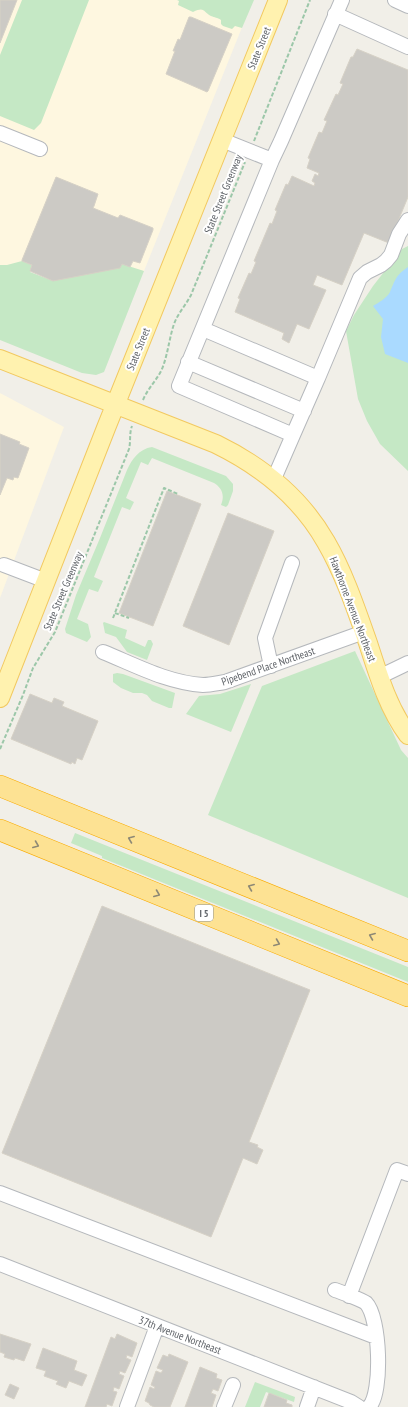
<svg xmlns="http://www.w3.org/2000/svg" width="408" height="1407" font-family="'PT Sans Narrow',sans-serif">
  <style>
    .commercial { fill: #fef7e0 }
    .green { fill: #c5e8c5 }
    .water { fill: #aadaff }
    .building { fill: #cccac5; stroke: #d6d1c6 }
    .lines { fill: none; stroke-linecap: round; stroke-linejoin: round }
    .minor-casing { stroke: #b5b8bc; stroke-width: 16 }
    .major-casing { stroke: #f2c960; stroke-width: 20 }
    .highway-casing { stroke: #f9ab00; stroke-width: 22 }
    .path { stroke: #9cc7a9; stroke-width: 2; stroke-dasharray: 4 2; stroke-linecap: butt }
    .minor { stroke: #fff; stroke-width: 14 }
    .major { stroke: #fff2af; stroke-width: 18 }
    .highway { stroke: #fde293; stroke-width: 21 }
    .oneway { stroke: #8e8975 }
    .labels { text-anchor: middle; stroke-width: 4; stroke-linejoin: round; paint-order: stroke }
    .shield { fill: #fff; stroke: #8f9295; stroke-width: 1 }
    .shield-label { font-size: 10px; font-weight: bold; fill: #5f6368 }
    .street-label { font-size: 11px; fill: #5f6368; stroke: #fff }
  </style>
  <rect width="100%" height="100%" fill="#f1efe8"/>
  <path class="commercial" d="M0 0H253L144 271 120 268 53 281 30 271 32 265H0Z
    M0 393 64 427 0 598Z"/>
  <path class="green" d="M22 0H89L41 123 34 130 0 116V55Z
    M177 0H254L242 28 235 26 232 29 223 26 221 24V20C217 17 215 18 211 16 203 12 205 6 193 12L178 5 179 1Z
    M408 246V471L380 444 367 421 358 399 346 331 354 315 373 286 402 249Z
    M22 261 32 265 30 272 53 281 122 264 144 271 104 372 96 375 82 373 0 340V265H7Z
    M152 447 226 476 233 484V491L228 505 226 507 221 505C225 495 222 488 214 483L152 458 148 465 141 462 126 498 134 502 130 510 122 507 94 577 103 581 98 592 89 589 77 619 88 624 91 637 87 642 66 633 65 629 76 595 100 538 127 470C132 459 139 449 152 447Z
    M104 622 127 630 125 638 145 647 148 640H151L153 644 147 660 127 652 116 637 105 633 103 623Z
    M355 651 401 750 408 758V898L208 815 262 686Z
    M117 673 123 674 175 693 172 708H169L152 701 147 695 142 693H133L121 688 113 682V674Z
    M251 684 231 732 186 714 199 696 220 694Z
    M75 833 408 967V982L102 858V856L71 843Z
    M255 1382 295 1397 294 1402 266 1392 260 1407H245Z"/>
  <path class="water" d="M408 267V363L385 354 381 337 383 319 373 306C378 303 387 298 390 292 395 280 396 275 408 267Z"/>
  <path class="building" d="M0 0H17L0 43Z
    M189 17H191L232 34 208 91 207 92 166 74 175 51H173L178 39 180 40Z
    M357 49 408 70V197L389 243 364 233 342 285 317 275 313 285 326 290 309 329 297 324 289 343 282 339 284 333 235 312 240 299 238 298 249 273 251 274 256 262 254 261 270 223 272 224 277 211 275 210 286 184 288 185 292 176 314 186 315 183 312 181 315 174 318 176 319 173 307 168 310 159 308 158 319 132 322 133 327 121 324 120 336 94 338 95 343 84 340 83 351 57H353Z
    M56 177 98 194 94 206 93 208 118 218 120 215 153 228V230L140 263 133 261 130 267 122 264 120 268 53 281 30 271 32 265 22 261V260Z
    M0 434 20 442 19 444 29 448 18 478 14 477 13 480 7 478 0 495Z
    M167 491 201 504 153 626 119 613Z
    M228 513 274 531 229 645 183 626Z
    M30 694 52 703 54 698 64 702 62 706 98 721 82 760 77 758 75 764 72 762 71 764 11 739Z
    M102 906 310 990 249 1142 258 1145 257 1147 263 1150 257 1164 243 1158 211 1237 2 1153Z
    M0 1334 31 1344 24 1361 15 1358 14 1360 4 1357 5 1354 0 1352Z
    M117 1334 137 1343 132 1357 127 1355 126 1358 131 1360 125 1373 120 1371 119 1374 124 1376 119 1389 114 1387 113 1391 117 1392 112 1406 107 1404 106 1407H85L111 1337 115 1339Z
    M43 1348 77 1361 74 1370 87 1375 82 1386 69 1381 66 1388 56 1384 58 1381 44 1376 46 1371 36 1368Z
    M169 1354 188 1362 170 1407H154L150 1405 149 1403 145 1401 150 1387 154 1389 155 1387 151 1385 156 1371 161 1373 163 1370 157 1368 163 1355 168 1357Z
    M200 1367 217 1374 216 1378 222 1380 218 1391 213 1389 211 1393 216 1395 212 1407H185Z
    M10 1384 19 1388 14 1399 5 1395Z
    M269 1393 287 1400 286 1403 292 1405V1407H264Z"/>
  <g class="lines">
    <g class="minor-casing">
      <path id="minor" d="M395 0 408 6
        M335 14 408 47
        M0 133 40 149
        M222 140 272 160 281 141 342 0
        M272 160 179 386 293 435 273 481
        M203 329 318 378 293 435
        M188 362 304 411
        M318 378 360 278 367 272 381 265 386 261 391 255 399 234 408 220
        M4 565 46 581
        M103 652C135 665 168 683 203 685 211 685 218 683 225 682L364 632
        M271 666 265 638 292 563
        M379 677 408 663
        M0 1193 376 1337
        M0 1264 351 1402 359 1407
        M335 1290C341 1292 362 1300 366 1303 380 1317 383 1393 369 1407
        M349 1296 397 1170 408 1174
        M127 1407 157 1326
        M224 1407 233 1385
        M307 1407 314 1387"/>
    </g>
    <g class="major-casing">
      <path id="major" d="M0 359 216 444C261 466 301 498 326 542 344 573 356 609 368 643 378 674 388 708 408 735
        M0 698 106 428 278 0"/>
    </g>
    <g class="highway-casing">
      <path id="highway" d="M0 786 408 951
        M0 830 408 996"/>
    </g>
    <path class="path" d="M254 141 310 0
      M143 400C148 388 157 380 162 369 168 354 169 339 174 324 178 313 186 305 191 295L245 162
      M115 613 129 618
      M113 618 164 488 178 494
      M0 749 23 695 33 668 55 632 129 449C131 441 129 434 132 426"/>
    <use href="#minor" class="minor"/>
    <use href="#major" class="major"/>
    <use href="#highway" class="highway"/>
  </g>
  <defs><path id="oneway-chevron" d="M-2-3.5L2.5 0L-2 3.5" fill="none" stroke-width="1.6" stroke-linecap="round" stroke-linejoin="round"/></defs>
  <g class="oneway">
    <use href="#oneway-chevron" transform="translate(131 839) rotate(-158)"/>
    <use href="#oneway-chevron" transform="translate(36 845) rotate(22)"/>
    <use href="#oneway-chevron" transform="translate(251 887) rotate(-158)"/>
    <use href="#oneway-chevron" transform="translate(157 894) rotate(22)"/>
    <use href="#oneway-chevron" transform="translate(372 936) rotate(-158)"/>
    <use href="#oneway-chevron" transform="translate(277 943) rotate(22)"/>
  </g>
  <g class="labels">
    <rect class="shield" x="195" y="905" width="18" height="16" rx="3"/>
    <g class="shield-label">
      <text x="204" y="917">I 5</text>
    </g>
    <g class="street-label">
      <text transform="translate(259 48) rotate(-68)" y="4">State Street</text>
      <text transform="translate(223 194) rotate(-68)" y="4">State Street Greenway</text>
      <text transform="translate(138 349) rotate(-68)" y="4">State Street</text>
      <text transform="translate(63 591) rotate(-67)" y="4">State Street Greenway</text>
      <text transform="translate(353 609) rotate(69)" y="4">Hawthorne Avenue Northeast</text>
      <text transform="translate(268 666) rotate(-19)" y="4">Pipebend Place Northeast</text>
      <text transform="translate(180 1335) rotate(21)" y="4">37th Avenue Northeast</text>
    </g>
  </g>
</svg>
